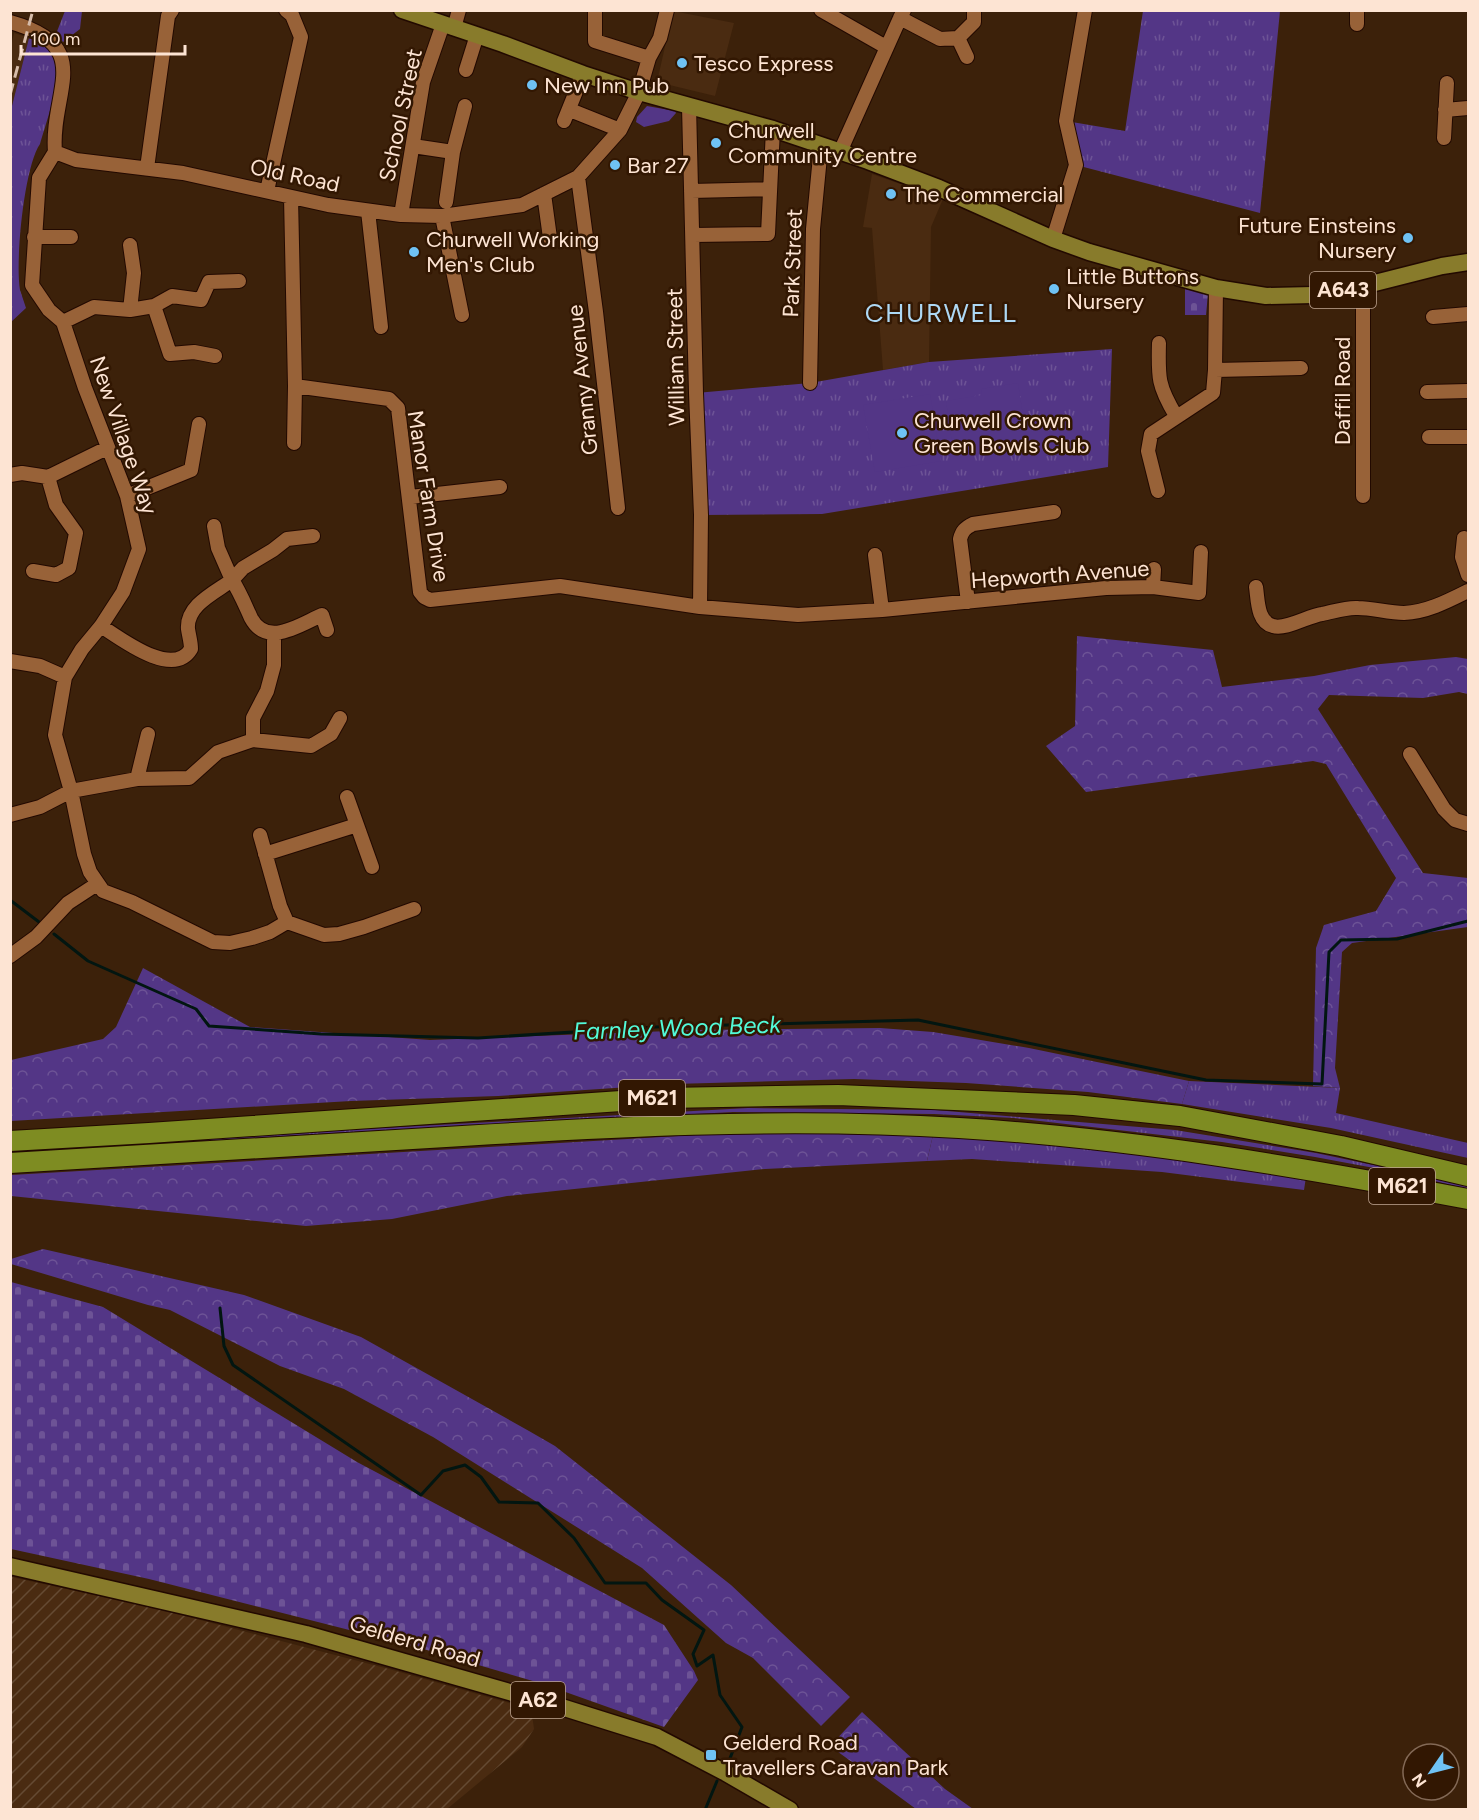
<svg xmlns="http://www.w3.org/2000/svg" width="1479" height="1820" font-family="Figtree,sans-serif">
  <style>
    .built { fill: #4a2b11 }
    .industrial { fill: url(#industrial-furrows) }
    .grass { fill: url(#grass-tufts) }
    .forest { fill: url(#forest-crowns) }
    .cemetery { fill: url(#cemetery-stones) }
    .garden { fill: #533686 }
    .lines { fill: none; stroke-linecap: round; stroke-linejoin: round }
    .stream { stroke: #021611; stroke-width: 3 }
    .minor-casing { stroke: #220900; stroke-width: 16 }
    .major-casing { stroke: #220900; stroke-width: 19 }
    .highway-casing { stroke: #220900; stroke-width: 22 }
    .minor { stroke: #986238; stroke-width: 14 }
    .major { stroke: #887b2b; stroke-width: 16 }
    .highway { stroke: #7e8c22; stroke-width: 20 }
    .rail { stroke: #d6bcaa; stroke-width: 3; stroke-dasharray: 12 6; stroke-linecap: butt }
    .poi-dot { fill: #6fc2f4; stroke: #321702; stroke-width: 2 }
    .labels { text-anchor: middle; stroke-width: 5; stroke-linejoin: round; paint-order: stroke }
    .shield { fill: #321702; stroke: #c0a694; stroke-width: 1.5 }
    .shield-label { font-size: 21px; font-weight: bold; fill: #fde4d3 }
    .poi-label { font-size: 22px; fill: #fde4d3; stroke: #321702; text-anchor: start }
    .street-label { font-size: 22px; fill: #fde4d3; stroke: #321702 }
    .water-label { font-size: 24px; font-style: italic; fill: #52fad9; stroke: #321702 }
    .quarter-label { font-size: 26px; letter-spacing: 1.5px; fill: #add8f4; stroke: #321702 }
  </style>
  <defs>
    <pattern id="industrial-furrows" width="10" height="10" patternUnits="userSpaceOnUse" patternTransform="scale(1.5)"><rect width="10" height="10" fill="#4a2b11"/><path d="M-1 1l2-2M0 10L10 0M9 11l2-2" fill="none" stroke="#654a33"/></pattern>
    <pattern id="grass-tufts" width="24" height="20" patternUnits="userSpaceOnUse" patternTransform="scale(1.5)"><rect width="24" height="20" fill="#533686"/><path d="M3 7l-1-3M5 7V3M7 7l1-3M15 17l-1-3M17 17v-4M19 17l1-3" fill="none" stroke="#6d5396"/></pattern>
    <pattern id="forest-crowns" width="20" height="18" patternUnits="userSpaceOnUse" patternTransform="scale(1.5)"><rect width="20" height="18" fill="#533686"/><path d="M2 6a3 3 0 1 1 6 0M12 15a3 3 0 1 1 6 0" fill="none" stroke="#6d5396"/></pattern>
    <pattern id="cemetery-stones" width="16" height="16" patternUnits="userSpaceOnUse" patternTransform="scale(1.5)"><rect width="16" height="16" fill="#533686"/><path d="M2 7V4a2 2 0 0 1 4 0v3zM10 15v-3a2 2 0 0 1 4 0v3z" fill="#6d5396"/></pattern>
  </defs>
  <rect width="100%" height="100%" fill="#3c210a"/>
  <path class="built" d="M673 11 734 23 715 96 657 82Z
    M14 33 29 38 11 110V47Z
    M872 174 943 199 931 227 929 362 883 370 872 228 863 227Z"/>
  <path class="industrial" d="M11 1577 150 1607 389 1669 527 1708 532 1715 534 1729 522 1747 447 1809H11Z"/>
  <path class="grass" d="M65 11H82L80 29 63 42 56 34Z
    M1143 11H1280L1260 213 1076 165 1066 121 1125 131Z
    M29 38C37 42 46 45 52 53 65 73 46 122 40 144 24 167 15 262 20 290 22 296 24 302 26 308L11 322V110Z
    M1112 349 1108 467 822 514 701 515 696 393 810 383 929 362Z
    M1189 1081 1340 1088 1336 1113 1468 1143V1158L1331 1128 1182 1104Z
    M748 1108 935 1110 1175 1130 1316 1153 1468 1185V1189L1401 1173 1315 1157 1222 1142 1014 1118 934 1114 733 1112 332 1133 143 1145 145 1141Z
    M933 1135 1046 1142 1306 1177 1304 1190 1162 1172 972 1159 927 1161Z"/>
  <path class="forest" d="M1077 636 1213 650 1222 687 1314 676 1370 665 1456 657 1468 659V694L1459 692 1423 698 1329 695 1318 709 1423 873 1468 878V927L1352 943 1342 952 1335 1068 1340 1088 1313 1086 1316 948 1324 925 1376 911 1396 878 1326 764 1313 761 1086 792 1046 746 1075 726Z
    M143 968 250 1027 430 1040 697 1030 880 1028 933 1032 1029 1048 1189 1081 1182 1104 1088 1092 966 1083 854 1079 673 1084 498 1096 351 1101 11 1121V1060L103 1039 116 1027Z
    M730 1133 933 1135 927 1161 765 1169 507 1196 392 1219 306 1226 11 1196V1175Z
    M43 1249 244 1295 361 1337 529 1431 555 1446 731 1585 850 1697 821 1726 753 1658 726 1643 642 1568 433 1437 344 1389 280 1366 170 1310 148 1305 11 1264V1259Z
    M862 1712 945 1789 973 1809H916L830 1746Z"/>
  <path class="cemetery" d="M1185 289 1208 294 1206 315H1185Z
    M11 1282 103 1307 357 1462 664 1625 694 1671 698 1680 664 1727 543 1684 420 1648 149 1579 11 1549Z"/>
  <path class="garden" d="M647 106 675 111 676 113 669 121 644 127 636 122 637 117Z
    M1018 383 1028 448 991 454 990 451 954 457 946 401 982 395 981 389Z
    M930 394 941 461 875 472 863 405Z"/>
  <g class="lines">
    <path class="stream" d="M10 900 39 922
      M54 934 88 961 196 1009 209 1026 321 1034 478 1038 654 1027 918 1020 1206 1080 1322 1084 1329 952 1341 940 1397 939 1468 921
      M220 1308 224 1346 233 1365 421 1495 443 1471 465 1465 481 1477 499 1502 538 1503 574 1538 605 1583H646L662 1600 704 1630 693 1654 697 1666 713 1655 720 1695 742 1727 729 1761
      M705 1810 717 1781"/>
    <g class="minor-casing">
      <path id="minor" d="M595 10V41L649 58
        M821 10 886 47
        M904 10 900 18 940 39 958 38 974 22V10
        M1357 10V24
        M10 22C97 46 50 91 55 152
        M454 28 459 10
        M958 38 967 57
        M466 70 477 35
        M689 106 696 393 701 515 700 607
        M570 110 620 130
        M1445 110 1468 108
        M564 121 583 74
        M1444 138 1447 83
        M413 146 453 152
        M55 152 39 178 32 285 49 310 63 322 85 388 127 496 139 549 123 592 101 626 82 649 65 677 55 735 71 791 84 854 90 872 103 891 132 902 213 942 230 943 252 938 270 932 287 922 324 935 339 934 364 927 414 909
        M55 152 76 160 183 173 328 205 401 215 442 216 522 205 578 177 620 130 639 92 649 58 660 38 667 10
        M840 152 900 18
        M147 168 168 16 172 10
        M578 177 596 312 618 508
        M267 191 301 37 292 15 286 10
        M691 191 770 189
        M544 194 550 238
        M291 197 295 386 389 399 398 408 420 592 424 597 430 600 560 586 700 607 798 615 882 610 1106 588 1153 587 1199 593 1201 552
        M446 202 453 152 465 106
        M368 211 381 327
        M401 215 423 82 443 24
        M442 216 462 315
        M693 235 768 234 773 129
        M34 237H71
        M1053 239 1076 165 1066 121 1085 10
        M130 245 134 273 130 310
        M1363 286V496
        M154 306 170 354 194 352 215 356
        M1433 317 1468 314
        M63 322 94 307 130 310 154 306 172 296 201 300 209 282 239 281
        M1159 343C1158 378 1158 386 1176 416
        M1215 370 1301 368
        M810 383 813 229 821 146
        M1427 392 1468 391
        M1429 437H1468
        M294 443 295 386
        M10 475 22 473 48 477 107 448
        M1158 491 1148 451 1151 434 1213 393 1215 370 1216 288
        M127 496 191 470 199 424
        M410 497 500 487
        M313 536 287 539 273 550 243 568 232 580C240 592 245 605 251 618 267 648 299 625 322 615L327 630
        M1464 538 1462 557 1468 575
        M875 555 882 610
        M33 571 56 575 69 568 76 533 56 505 48 477
        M1153 587 1154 569
        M1256 587C1258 600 1257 622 1273 626 1286 630 1308 616 1322 614 1333 612 1346 607 1358 608 1373 608 1388 613 1404 613 1427 612 1448 601 1468 591
        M968 602 960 539C962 531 965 528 973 524L1054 512
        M101 626C121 639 173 679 191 649 191 642 189 636 188 629 186 605 216 592 232 580L218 548 214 526
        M10 661 40 666 65 677
        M253 740V718L267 691 274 665V634
        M1410 754 1444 809 1455 820 1468 824
        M137 779 148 734
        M347 797 372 867
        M10 815 40 807 71 791 137 779 189 778 218 752 253 740 311 746 331 734 340 718
        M260 835 280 906 287 922
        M265 854 357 825
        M10 956 36 937 68 903 97 884"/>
    </g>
    <g class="major-casing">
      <path id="major" d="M402 10 503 44 583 74 639 92 773 129 868 161 939 188 1053 239 1089 252 1216 288 1266 296 1313 295 1363 286 1442 266 1468 262
        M10 1566 306 1634 555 1705 657 1737 726 1773 790 1810"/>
    </g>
    <g class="highway-casing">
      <path id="highway" d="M10 1141 149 1133 665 1098 838 1095 1074 1105 1180 1116 1341 1146 1468 1176
        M10 1163C150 1155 290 1147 429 1138 605 1127 782 1117 959 1128 1130 1138 1300 1167 1468 1199"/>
    </g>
    <use href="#minor" class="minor"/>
    <use href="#major" class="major"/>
    <use href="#highway" class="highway"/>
    <path class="rail" d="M10 95 33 10"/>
  </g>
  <g class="poi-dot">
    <circle cx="682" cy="63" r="6"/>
    <circle cx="532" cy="85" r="6"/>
    <circle cx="716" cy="143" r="6"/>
    <circle cx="615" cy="165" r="6"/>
    <circle cx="891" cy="194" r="6"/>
    <circle cx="1408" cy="238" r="6"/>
    <circle cx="414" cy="252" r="6"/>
    <circle cx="1054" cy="289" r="6"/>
    <circle cx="902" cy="433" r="6"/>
    <rect x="705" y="1749" width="12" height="12" rx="3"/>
  </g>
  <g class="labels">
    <g class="shield">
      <rect x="1310" y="272" width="66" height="36" rx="4.5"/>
      <rect x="619" y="1080" width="66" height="36" rx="4.5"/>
      <rect x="1369" y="1168" width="66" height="36" rx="4.5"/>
      <rect x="511" y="1682" width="54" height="36" rx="4.5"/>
    </g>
    <g class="shield-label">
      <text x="1343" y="297">A643</text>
      <text x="652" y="1105">M621</text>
      <text x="1402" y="1193">M621</text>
      <text x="538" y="1707">A62</text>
    </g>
    <g class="poi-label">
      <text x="694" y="71">Tesco Express</text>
      <text x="544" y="93">New Inn Pub</text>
      <text x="728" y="138">Churwell<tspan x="728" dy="25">Community Centre</tspan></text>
      <text x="627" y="173">Bar 27</text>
      <text x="903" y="202">The Commercial</text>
      <text x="1396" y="233" text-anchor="end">Future Einsteins<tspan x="1396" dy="25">Nursery</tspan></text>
      <text x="426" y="247">Churwell Working<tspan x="426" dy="25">Men's Club</tspan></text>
      <text x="1066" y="284">Little Buttons<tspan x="1066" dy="25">Nursery</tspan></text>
      <text x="914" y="428">Churwell Crown<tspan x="914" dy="25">Green Bowls Club</tspan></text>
      <text x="723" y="1750">Gelderd Road<tspan x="723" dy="25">Travellers Caravan Park</tspan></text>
    </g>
    <g class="street-label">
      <text transform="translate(400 115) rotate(-78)" y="8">School Street</text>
      <text transform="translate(295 175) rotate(12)" y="8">Old Road</text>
      <text transform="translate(792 263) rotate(-88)" y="8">Park Street</text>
      <text transform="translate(675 357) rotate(-91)" y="8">William Street</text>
      <text transform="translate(582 380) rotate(-96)" y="8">Granny Avenue</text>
      <text transform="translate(1342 391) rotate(-90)" y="8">Daffil Road</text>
      <text transform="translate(124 435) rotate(71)" y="8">New Village Way</text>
      <text transform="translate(429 496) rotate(81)" y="8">Manor Farm Drive</text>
      <text transform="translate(1060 574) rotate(-4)" y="8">Hepworth Avenue</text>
      <text transform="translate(415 1641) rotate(16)" y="8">Gelderd Road</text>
    </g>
    <g class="water-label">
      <text transform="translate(677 1028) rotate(-2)" y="8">Farnley Wood Beck</text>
    </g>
    <g class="quarter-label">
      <text x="941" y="322">CHURWELL</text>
    </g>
  </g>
  <rect width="1479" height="1820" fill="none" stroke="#fde4d3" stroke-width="24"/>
  <g transform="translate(1431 1772) rotate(235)"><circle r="28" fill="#321702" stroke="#836956" stroke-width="1.5"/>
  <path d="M0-4.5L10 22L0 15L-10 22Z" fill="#6fc2f4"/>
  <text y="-9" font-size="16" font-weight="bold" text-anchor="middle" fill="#fde4d3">N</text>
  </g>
  <path d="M21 45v9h164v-9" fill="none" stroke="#fde4d3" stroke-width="3"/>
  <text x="30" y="45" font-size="18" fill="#fde4d3" stroke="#321702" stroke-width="4.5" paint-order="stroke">100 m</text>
</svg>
